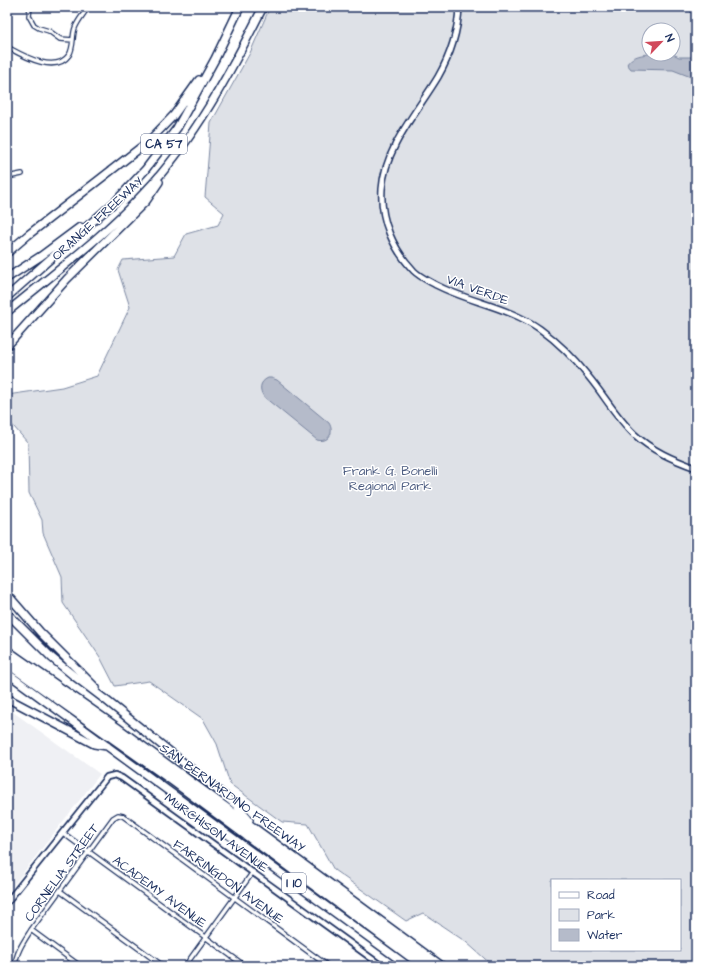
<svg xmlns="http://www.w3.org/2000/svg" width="703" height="973" font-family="'Architects Daughter',sans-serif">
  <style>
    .built { fill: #eff0f4 }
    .green { fill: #dee1e7; stroke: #7c88a2; fill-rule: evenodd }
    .water { fill: #b5bbca; stroke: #77839f }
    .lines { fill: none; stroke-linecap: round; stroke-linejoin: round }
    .minor-casing { stroke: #1b2f5e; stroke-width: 6 }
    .tertiary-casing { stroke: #1b2f5e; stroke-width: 8 }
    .secondary-casing { stroke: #1b2f5e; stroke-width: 8 }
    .motorway-casing { stroke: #1b2f5e; stroke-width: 10 }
    .minor { stroke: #fff; stroke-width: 3.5 }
    .tertiary { stroke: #fff; stroke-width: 4.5 }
    .secondary { stroke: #fff; stroke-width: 5 }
    .motorway { stroke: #fff; stroke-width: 7 }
    .labels { text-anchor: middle; stroke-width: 3; stroke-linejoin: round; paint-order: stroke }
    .shield { fill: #fff; stroke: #5f6d8e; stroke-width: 1 }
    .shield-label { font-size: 12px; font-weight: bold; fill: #1b2f5e }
    .street-label { font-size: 13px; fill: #1b2f5e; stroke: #fff }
    .park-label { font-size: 13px; fill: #4c5c80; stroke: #fff }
  </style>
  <rect width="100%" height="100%" fill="#fff"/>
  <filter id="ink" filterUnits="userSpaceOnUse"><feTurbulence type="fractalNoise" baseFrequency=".025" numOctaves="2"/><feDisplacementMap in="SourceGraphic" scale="8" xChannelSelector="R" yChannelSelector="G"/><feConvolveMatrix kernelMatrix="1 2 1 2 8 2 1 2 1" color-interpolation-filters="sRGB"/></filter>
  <g filter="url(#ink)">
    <path class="built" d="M13 712 100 774 8 892 7 890V767Z"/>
    <path class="green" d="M270 7H696V966H493L466 942 423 913 406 921 334 870 308 824 282 822 230 784 217 744 203 719 149 681 115 686 100 657 63 603 62 577 43 533 42 520 29 493 28 443 7 419V395L62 387 97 376 130 307 118 270 123 260 174 256 186 234 218 225 224 213 205 197 211 123 250 53ZM649 30H673V54H649ZM552 880H680V950H552Z"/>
    <path class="water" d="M673 54 679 57H696V79L673 70 631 69 627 64C634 51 660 54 673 54Z
      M268 378H271L277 380 329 423C335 433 328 443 317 440L264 397C259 390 259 382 268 378Z"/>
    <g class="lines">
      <g class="minor-casing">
        <path id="minor" d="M30 7 29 16 34 25 39 28 49 31 60 39 73 40
          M7 47C22 55 55 75 69 55 74 48 72 36 75 28 78 20 84 14 88 7
          M7 177 22 174
          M63 833 245 966
          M60 891 163 966
          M31 930 80 966
          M15 966C16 952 24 941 31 930L113 818 118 815 123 816 328 966
          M185 966 253 872"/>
      </g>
      <g class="tertiary-casing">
        <path id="tertiary" d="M7 902 107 777 115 775 122 778 382 966"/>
      </g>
      <g class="secondary-casing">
        <path id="secondary" d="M459 7C458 32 450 56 438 77 417 112 385 147 382 189 380 220 393 249 414 271 420 277 429 281 436 285 469 302 509 307 540 329 558 342 574 358 588 376 604 395 616 417 634 434 652 451 674 460 696 468"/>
      </g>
      <g class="motorway-casing">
        <path id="motorway" d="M7 253 28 235 149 141 174 115 199 80
          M7 278 41 256 80 227
          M7 297 117 200 145 170 177 128 215 59 240 7
          M7 312C53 274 103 237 144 193 195 139 230 73 263 7
          M7 346 67 279 146 201 159 182
          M7 594 40 632 96 688
          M7 613 52 658 74 676 107 701 236 805 249 820
          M7 650 117 727 442 966
          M7 658 138 749 431 966
          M7 664 172 781 422 966
          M7 673 408 966
          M7 698 94 744 107 746
          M7 897 9 899"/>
      </g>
      <use href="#minor" class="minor"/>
      <use href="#tertiary" class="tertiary"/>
      <use href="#secondary" class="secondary"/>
      <use href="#motorway" class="motorway"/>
    </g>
  </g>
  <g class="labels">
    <g class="shield">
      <rect x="141" y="134" width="46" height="20" rx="3"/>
      <rect x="282" y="873" width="24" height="20" rx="3"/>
    </g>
    <g class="shield-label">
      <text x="164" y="148">CA 57</text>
      <text x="294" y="887">I 10</text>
    </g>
    <g class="street-label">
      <text transform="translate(97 218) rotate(-42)" y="5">ORANGE FREEWAY</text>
      <text transform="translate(478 289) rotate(20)" y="5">VIA VERDE</text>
      <text transform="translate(233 797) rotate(36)" y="5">SAN BERNARDINO FREEWAY</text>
      <text transform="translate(217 832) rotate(36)" y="5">MURCHISON AVENUE</text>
      <text transform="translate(61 872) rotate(-54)" y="5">CORNELIA STREET</text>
      <text transform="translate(229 881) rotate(36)" y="5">FARRINGDON AVENUE</text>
      <text transform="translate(160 891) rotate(36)" y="5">ACADEMY AVENUE</text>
    </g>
    <g class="park-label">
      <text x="390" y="475">Frank G. Bonelli<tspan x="390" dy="15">Regional Park</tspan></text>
    </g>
  </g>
  <rect width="703" height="973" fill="none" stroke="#fff" stroke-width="24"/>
  <rect x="12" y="12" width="679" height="949" fill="none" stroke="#1b2f5e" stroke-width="1.5" filter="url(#ink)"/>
  <rect x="551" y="879" width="130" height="72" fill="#ffffff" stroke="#a4acbf"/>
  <rect x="559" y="892" width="20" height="6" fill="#ffffff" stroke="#a4acbf"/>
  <text x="587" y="899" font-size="12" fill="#1b2f5e">Road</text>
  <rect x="559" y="909" width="20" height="12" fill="#dee1e7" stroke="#a4acbf"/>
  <text x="587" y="919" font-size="12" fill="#1b2f5e">Park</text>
  <rect x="559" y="929" width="20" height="12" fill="#b5bbca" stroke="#a4acbf"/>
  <text x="587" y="939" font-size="12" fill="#1b2f5e">Water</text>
  <g transform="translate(661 42) rotate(65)"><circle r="19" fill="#ffffff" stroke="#a4acbf"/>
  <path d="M0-3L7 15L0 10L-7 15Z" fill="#d1495b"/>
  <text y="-6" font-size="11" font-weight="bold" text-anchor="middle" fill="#1b2f5e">N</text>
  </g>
</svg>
